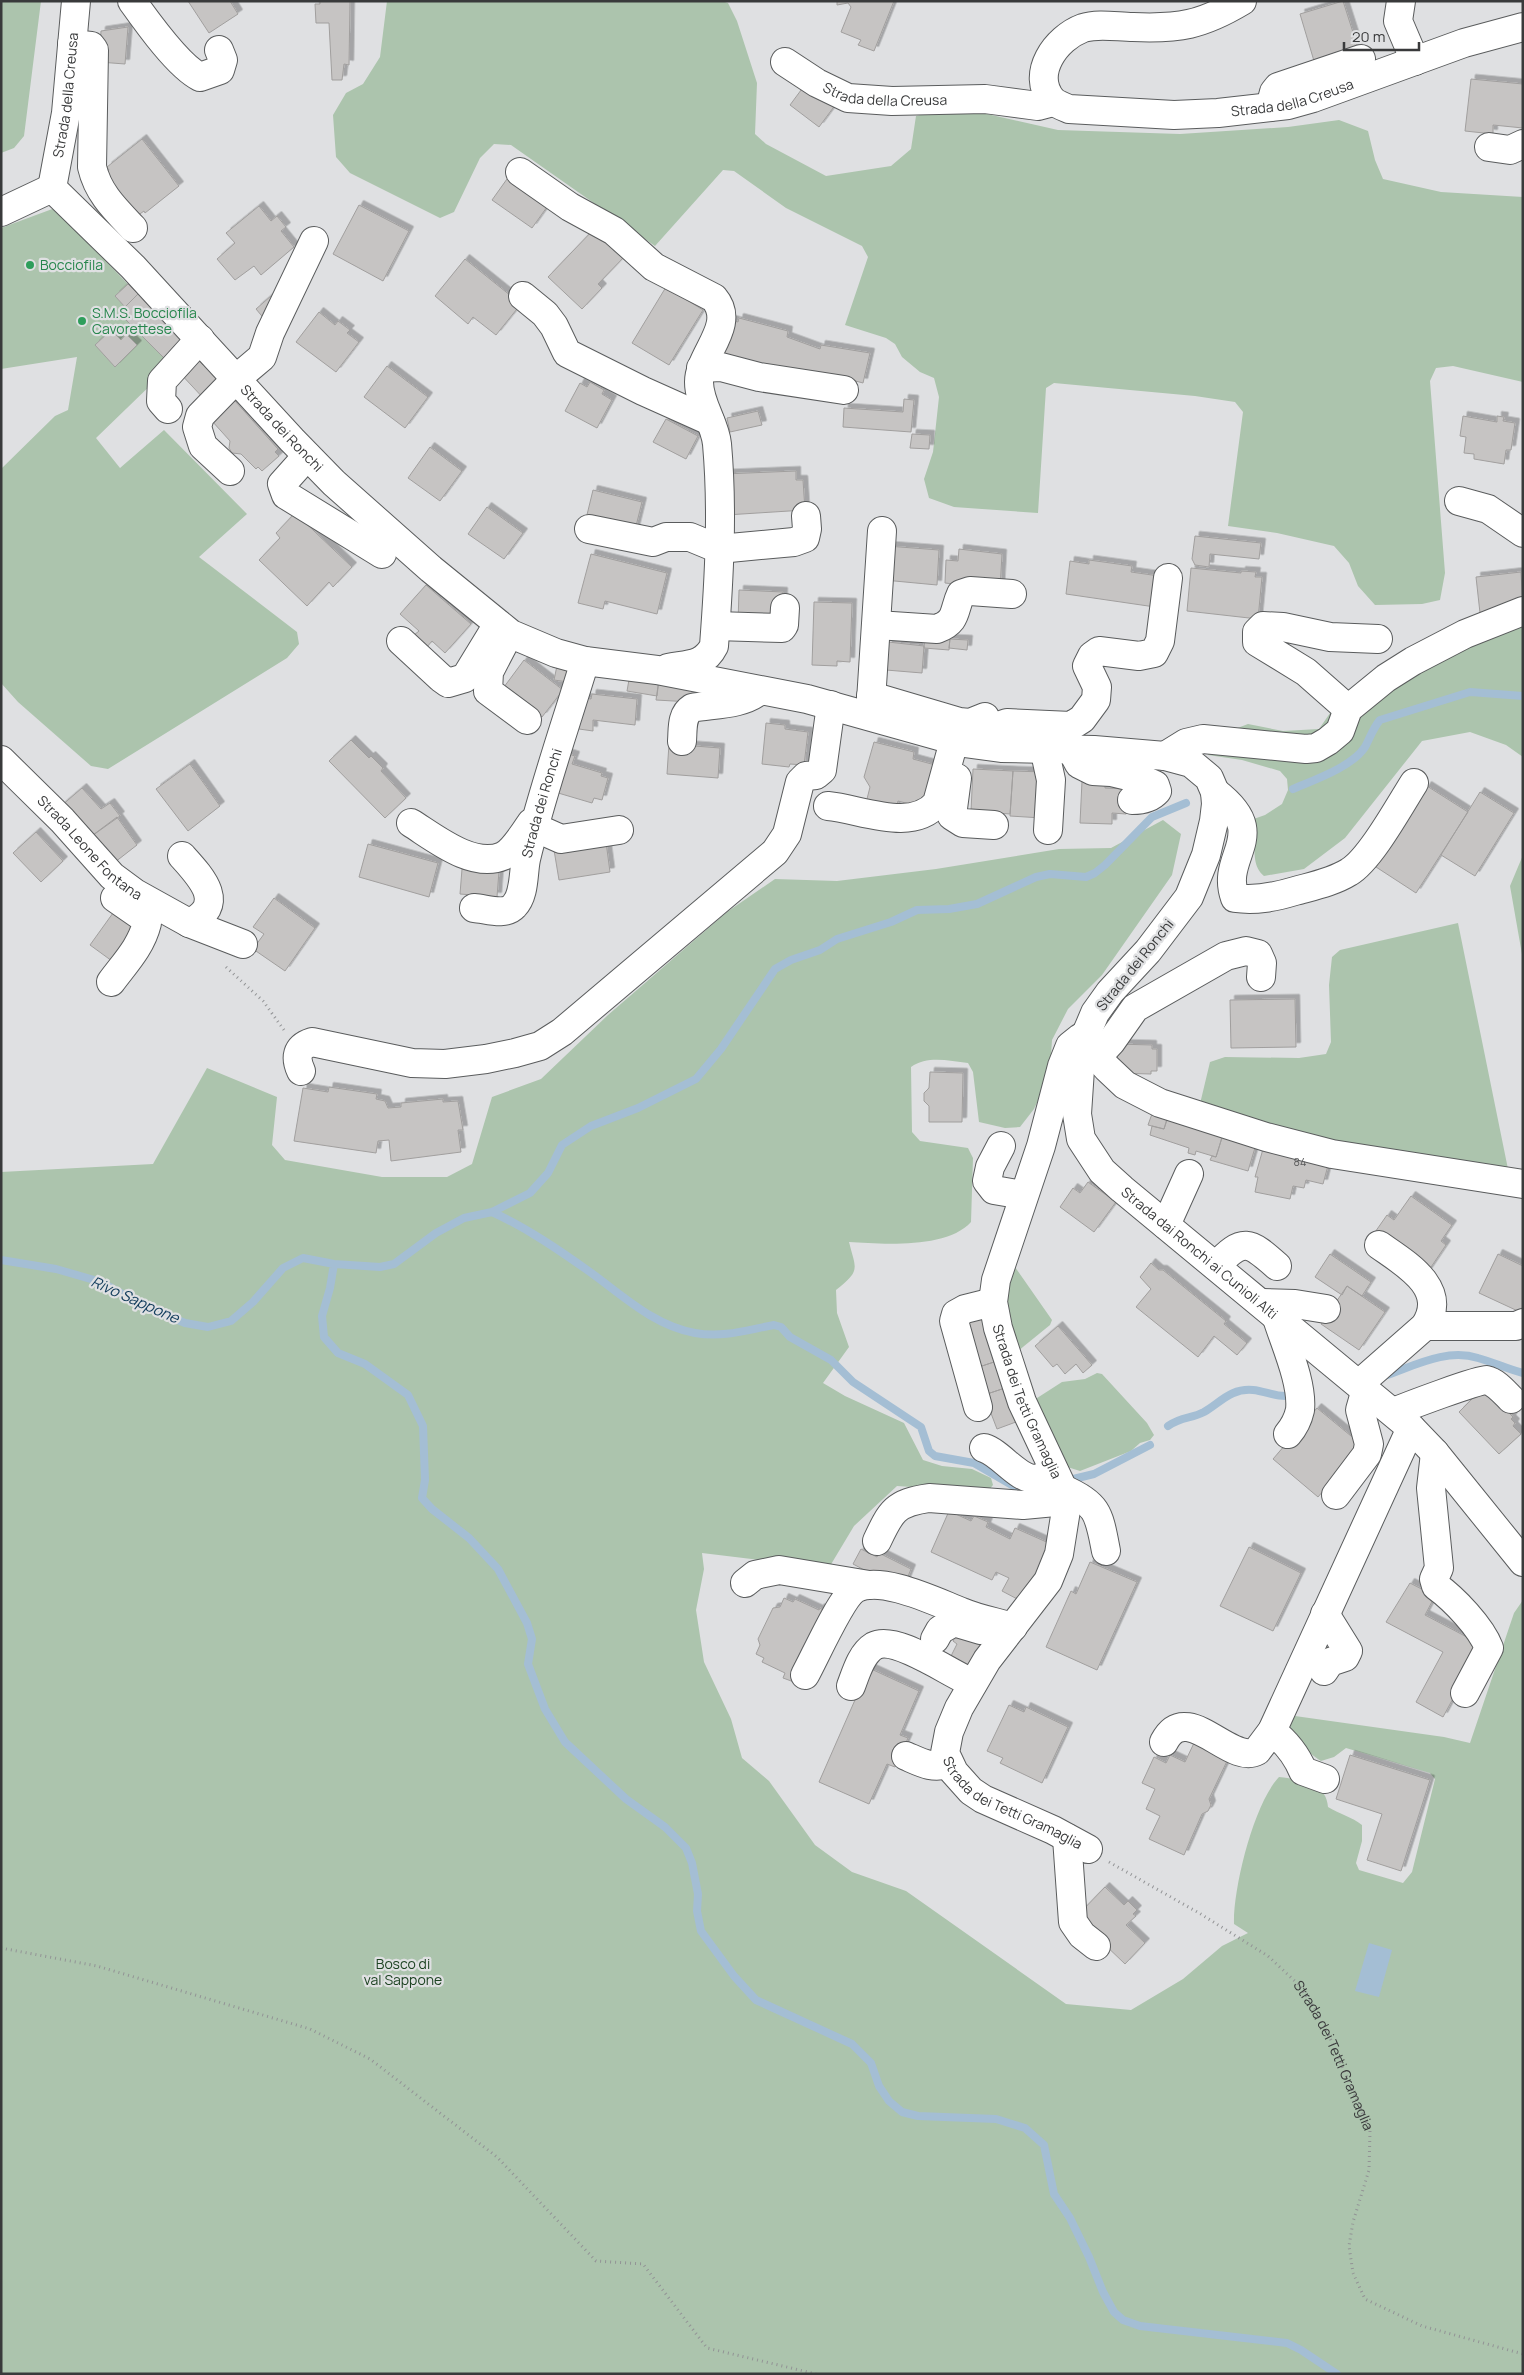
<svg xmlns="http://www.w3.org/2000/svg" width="1524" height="2375" font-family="Manrope,sans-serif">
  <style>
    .green { fill: #acc4ad }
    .water { fill: #a4bed4 }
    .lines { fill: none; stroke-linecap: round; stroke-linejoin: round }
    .stream { stroke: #a4bed4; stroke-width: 8 }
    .building { fill: #c6c4c3; stroke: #a19f9e; filter: url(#shadow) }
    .minor-casing { stroke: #5a5c5d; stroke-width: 30 }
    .path { stroke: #929395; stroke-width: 3; stroke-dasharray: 1 4; stroke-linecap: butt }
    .minor { stroke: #fff; stroke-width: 28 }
    .leisure-dot { fill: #2e9e5b; stroke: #dfe0e2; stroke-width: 2 }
    .labels { text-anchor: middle; stroke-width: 4.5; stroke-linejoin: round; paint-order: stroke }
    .number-label { font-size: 11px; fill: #5c5c5d }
    .street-label { font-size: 14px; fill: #393a3b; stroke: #dfe0e2 }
    .leisure-label { font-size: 14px; fill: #27864d; stroke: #dfe0e2; text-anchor: start }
    .park-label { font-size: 14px; fill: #1d4322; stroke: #dfe0e2 }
    .water-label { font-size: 15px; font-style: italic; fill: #103b5b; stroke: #dfe0e2 }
  </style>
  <defs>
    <filter id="shadow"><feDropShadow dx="4.5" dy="-4.5" stdDeviation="0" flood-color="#0004"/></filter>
  </defs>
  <rect width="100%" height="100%" fill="#dfe0e2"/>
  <path class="green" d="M1 1H41L24 136 14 148 1 153Z
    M387 1H722L728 3 737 21 757 83 755 134 766 144 826 176 891 166 911 149 916 116 956 107 1058 130 1180 134 1288 127 1339 120 1368 131 1375 160 1383 179 1441 192 1523 197V382L1453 366 1436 368 1430 381 1445 573 1440 600 1422 604 1375 605 1358 586 1349 563 1334 546 1277 533 1228 526 1243 412 1235 402 1195 396 1054 383 1046 388 1038 513 954 507 929 498 924 479 933 452 939 397 934 378 920 372 902 357 895 344 886 338 845 325 868 257 862 246 786 208 734 171 723 170 655 246 511 145 494 144 480 158 454 212 440 218 350 173 336 157 333 115 346 93 363 84 380 57Z
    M55 208 189 348 96 438 120 468 164 430 247 514 199 557 297 632 299 644 287 658 108 769 91 766 18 702 1 683V469L55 416 68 410 77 357 1 369V228Z
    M1523 623V757L1506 745 1470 732 1422 741 1345 838 1304 869 1264 876C1253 867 1255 854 1254 841 1254 834 1250 827 1248 821L1265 815 1282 804 1288 790 1287 779 1280 771 1242 760 1208 755 1214 737 1248 724 1283 731 1319 729 1337 703Z
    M1163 820 1181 834 1172 875 1102 975 1068 1009 1052 1040 1051 1055 1042 1092 1034 1109 1020 1127 1005 1128 979 1122 973 1072 968 1063C949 1061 928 1055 911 1067L912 1132 920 1141 968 1148 973 1158 971 1222C947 1249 882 1244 849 1242 856 1270 861 1270 836 1290L837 1313 849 1347 823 1383 845 1396 904 1423 923 1460 942 1466 972 1469 991 1478 993 1485 987 1492 897 1486 854 1526 830 1566 817 1567 702 1553 704 1569 696 1610 704 1662 731 1719 742 1758 769 1781 815 1845 852 1872 906 1891 1066 2004 1131 2010 1183 1979 1222 1946 1248 1933 1234 1924C1233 1888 1254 1803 1279 1777 1299 1779 1327 1783 1328 1807 1340 1814 1352 1817 1362 1825V1841L1356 1863 1359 1870 1403 1883 1412 1872 1435 1779 1430 1773 1346 1748 1334 1757 1321 1761C1307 1752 1289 1735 1289 1719L1295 1716 1444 1737 1470 1743 1514 1613 1523 1600V2374H1V1172L153 1164 207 1068 277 1097 272 1145 285 1160 382 1177H447L472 1164 492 1097 541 1079 608 1015 727 912 775 879 837 881 936 869 1059 849 1111 848Z
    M1523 855V960L1510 886Z
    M1458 923 1509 1174 1389 1159 1199 1108 1210 1062 1225 1057 1299 1058 1326 1054 1331 1042 1329 985 1332 957 1340 950Z
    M1010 1267H1015L1052 1320 1050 1325 1018 1351 1002 1289Z
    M1097 1373 1102 1374 1147 1423 1154 1435 1150 1440 1140 1443 1131 1451 1080 1471 1061 1465 1034 1400 1062 1382 1085 1379Z"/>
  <path class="water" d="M1369 1943 1392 1950 1379 1997 1355 1991Z"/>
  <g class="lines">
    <path class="stream" d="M1293 789C1314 780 1352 767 1365 747 1370 738 1373 728 1380 720L1470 692 1523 696
      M492 1212C527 1228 559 1250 590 1272 622 1295 654 1326 695 1333 723 1338 747 1330 774 1325L781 1327 790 1337 831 1360 853 1382 921 1427 929 1451 935 1456 974 1463 1022 1491 1031 1493
      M1 1260 56 1269 101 1282 142 1305 185 1323 208 1327 231 1321 253 1302 283 1268 303 1258 334 1264 380 1267 394 1264 436 1233 464 1218 492 1212 530 1193 548 1173 562 1145 591 1126 638 1108 696 1079 721 1049 775 969 791 960 820 950 837 939 891 922 917 910 949 909 977 904 1036 877 1050 874 1086 877 1095 873 1105 865 1152 817 1186 803
      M334 1264 330 1288 322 1316 324 1337 338 1353 365 1364 408 1395 423 1426 425 1480 422 1498 432 1509 469 1538 498 1569 527 1623 532 1639 528 1664 545 1709 565 1742 626 1799 665 1827 686 1848 692 1863 698 1894 697 1911 701 1931 734 1976 756 2000 852 2044 871 2063 879 2086 889 2101 902 2112 918 2116 996 2119 1025 2128 1044 2145 1054 2194 1070 2218 1089 2257 1103 2292 1114 2312 1123 2320 1140 2326 1287 2343 1301 2350 1337 2374
      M1384 1376C1414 1366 1446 1348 1478 1358 1493 1362 1507 1369 1523 1373
      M1168 1426C1182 1416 1191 1419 1204 1412 1221 1402 1231 1388 1253 1390 1265 1391 1275 1397 1288 1396
      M1065 1481 1094 1474 1150 1445"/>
  </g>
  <path class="building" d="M188 1H230L238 14 209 33Z
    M320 1H350L349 65 344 64 342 80H332L329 23H316L315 4H320Z
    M837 1H894L874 51 858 45 861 40 841 32 851 7 848 3 837 5Z
    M1343 1 1358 48 1314 61 1300 14Z
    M128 27 125 64 99 62 101 31Z
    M1471 79 1523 84V128L1493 125V134L1465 131Z
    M807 82 836 104 819 127 790 105Z
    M142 139 179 186 145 213 144 211 137 216 103 175 109 170 107 167Z
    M512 172 552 200 532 228 492 200Z
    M359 205 409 231 383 281 333 254Z
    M259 206 271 221 277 216 286 227 281 231 294 247 261 275 254 266 235 280 217 259 235 243 226 233Z
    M595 228 625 256 598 284 602 288 582 309 548 277Z
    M465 259 521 304 496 335 473 317 468 324 435 296Z
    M128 284 138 294 125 307 115 296Z
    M666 287 703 310 669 365 632 343Z
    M138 294 189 348 171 365 119 313Z
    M271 296 282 309 266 321 256 309Z
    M319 312 335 325 338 321 350 330 347 333 359 342 336 372 296 342Z
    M739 318 788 331 787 337 820 349 821 345 870 353 863 383 837 376 725 359 720 355 731 320 738 322Z
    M111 330 121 340 126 334 137 345 115 367 95 345Z
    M194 356 203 365 209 360 229 379 206 401 178 371Z
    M387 366 428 397 405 428 364 397Z
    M590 382 604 390 602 394 612 400 597 428 565 411 580 383 587 387Z
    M904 399 914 400 911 432 843 427 844 408 903 412Z
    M235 401 278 449 275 452 279 456 262 471 258 467 256 469 241 454 232 453 229 448 230 441 212 421Z
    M758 411 762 425 730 432 727 418Z
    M1463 416 1497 422V416L1504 417 1503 421 1515 423 1511 450H1506L1504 464 1474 459V454L1464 453 1466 437 1460 436Z
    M666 419 698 436 686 459 653 442Z
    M912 434 930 435 929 449 910 448Z
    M430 447 462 471 440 501 408 478Z
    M796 471V480H803L805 510 726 515 724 474Z
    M593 490 642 502 635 530 586 519Z
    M487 507 523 533 504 559 468 534Z
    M295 513 352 567 333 587 329 582 307 606 259 560 280 538 276 533Z
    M1195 536 1261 543 1259 559 1210 554 1209 567 1195 565 1192 559Z
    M887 546 939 550 937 585 884 580Z
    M959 549 1002 554 1000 589 945 583 946 560 958 561Z
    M591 554 667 573 657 614 605 601 603 609 578 603Z
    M1089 560 1132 566 1131 572 1159 576 1155 607 1066 594 1070 561 1089 564Z
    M1191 568 1241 573V571L1256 572 1255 577H1262L1258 619 1187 611Z
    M1521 572 1523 608 1480 613 1476 577Z
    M426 585 471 624 445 653 432 641 427 647 414 635 419 631 400 614Z
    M739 590 783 592 782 625 738 623Z
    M814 602 852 603 850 662 837 661V666L812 665Z
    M925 635 950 637 949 650 924 648Z
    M950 639 968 640 967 650 949 648Z
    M888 642 924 646 922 673 886 670Z
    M524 660 563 690 542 717 504 687Z
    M558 661 571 664 568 682 554 680Z
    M630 674 659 679 657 696 627 691Z
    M659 679 693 684 691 702 656 700Z
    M592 694 637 699 635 725 593 720V731L572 728 580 697 591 699Z
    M766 723 785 725V729L808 732 804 765 790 764 789 767 762 764Z
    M351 740 369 758 371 756 383 768 381 771 406 798 385 818 329 761Z
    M874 742 914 752 913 759 939 766 921 807 898 801 894 815 865 807 870 787 864 777Z
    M669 744 720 748 718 778 667 774Z
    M559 751 575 756 572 764 602 773 601 776 608 778 602 800 594 798 592 803 548 790Z
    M190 764 220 806 188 831 156 789Z
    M973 769 1013 771 1010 814 971 811Z
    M1013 771 1044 772 1042 818 1010 816Z
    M1082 781 1105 782V788L1127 789 1126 814 1112 813V824L1080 823Z
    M1427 786 1468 812 1416 893 1376 867Z
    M82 788 101 809 110 803 120 816 89 838 61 806Z
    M1480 792 1514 813 1475 876 1441 855Z
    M117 817 137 845 110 866 89 838Z
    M36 832 63 861 41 882 13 853Z
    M606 842 610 872 559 880 554 850Z
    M368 844 438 863 429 897 359 877Z
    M462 869 499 871 497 897 460 894Z
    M274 898 315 928 285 971 253 949 264 934 253 927Z
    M118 906 140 923 112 961 90 945Z
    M1295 999 1296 1047 1231 1048 1230 1000Z
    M1116 1044 1152 1045V1049H1157V1071H1151V1074L1115 1073Z
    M930 1072 963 1073 962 1122H929V1106L924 1101V1093L929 1088Z
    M329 1087 377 1094 376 1099 385 1101 388 1108 401 1107V1103L443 1099V1102L458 1101 463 1130H458L461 1152 391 1161 389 1140 378 1141 376 1153 294 1141 303 1088 328 1092Z
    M1153 1111 1168 1116 1164 1129 1148 1125Z
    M1168 1116 1224 1131 1216 1157 1196 1151 1195 1155 1188 1153 1189 1148 1150 1135 1152 1126 1164 1129Z
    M1224 1131 1257 1141 1248 1171 1210 1160 1212 1156 1216 1157Z
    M1263 1149 1330 1158 1323 1184 1306 1180 1304 1188 1293 1186 1290 1199 1255 1192 1258 1177H1255Z
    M1088 1182 1116 1202 1094 1232 1060 1207 1073 1188 1080 1193Z
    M1411 1196 1452 1225 1441 1241 1446 1245 1427 1273 1373 1235 1387 1215 1394 1220Z
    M1330 1254 1371 1282 1362 1296 1347 1286 1342 1295 1315 1277Z
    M1498 1254 1523 1266V1306L1520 1312 1479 1293Z
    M1151 1263 1159 1270H1163L1226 1321 1224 1324 1247 1343 1237 1355 1214 1336 1198 1357 1136 1307 1151 1289 1140 1277Z
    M1347 1286 1385 1312 1359 1350 1321 1324Z
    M987 1317 1003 1359 976 1368 962 1323Z
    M1058 1326 1092 1365 1083 1373 1076 1364 1065 1374 1057 1364 1053 1367 1035 1346Z
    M1003 1359 1011 1386 984 1395 976 1368Z
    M1011 1386 1024 1419 997 1429 984 1395Z
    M1484 1387 1513 1417 1511 1419 1515 1423 1513 1426 1521 1434 1499 1454 1459 1412Z
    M1317 1408 1362 1445 1318 1497 1273 1459Z
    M949 1511 971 1521 974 1516 988 1522 986 1527 1010 1539 1015 1528 1051 1544 1035 1583 1021 1601 1002 1591 1009 1578 996 1572 992 1580 931 1552Z
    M1249 1547 1301 1573 1273 1631 1220 1606Z
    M861 1549 877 1557 879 1553 911 1569 905 1584 868 1572 853 1564Z
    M1090 1562 1137 1582 1097 1670 1046 1647 1071 1591 1076 1594Z
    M1410 1583 1435 1596 1425 1615 1482 1645 1443 1717 1416 1702 1443 1652 1386 1622Z
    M784 1598 793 1602 795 1599 819 1610 820 1608 826 1612 794 1682 783 1678 785 1673 762 1662 764 1658 756 1654 760 1645 758 1639 773 1608 780 1607Z
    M961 1626 992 1642 975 1674 949 1660 957 1644 953 1641Z
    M869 1668 919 1691 900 1735 908 1738 895 1767 887 1764 869 1804 819 1782Z
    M1009 1705 1024 1712 1026 1707 1068 1727 1042 1783 1000 1763 1003 1758 987 1751Z
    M1194 1743 1228 1759 1209 1799 1211 1805 1208 1811 1202 1814 1184 1855 1149 1839 1160 1816 1146 1809 1155 1789 1142 1783 1154 1757 1166 1763 1170 1755 1185 1762Z
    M1350 1755 1430 1780 1401 1871 1367 1860 1382 1814 1336 1799Z
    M1105 1887 1124 1905 1128 1901 1137 1910 1133 1914 1136 1916 1126 1925 1145 1943 1125 1964 1076 1917Z"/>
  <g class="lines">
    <g class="minor-casing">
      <g id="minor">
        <path d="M132 1C147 22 178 66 200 77L220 70 223 60 219 50"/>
        <path id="s2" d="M1242 1C1202 25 1179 29 1133 27 1118 27 1098 23 1083 28 1056 38 1030 74 1052 100 1056 104 1064 107 1069 109L1174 115 1218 113 1288 105 1313 98 1464 43 1523 27"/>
        <path d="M1401 1 1398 21 1415 61"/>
        <path d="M72 44 91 46 94 50 92 167C98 193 115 209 133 228"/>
        <path id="s3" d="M785 62 817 83 848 98 892 101 985 99 1038 106 1053 102"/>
        <path d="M1270 107 1274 92 1278 87 1361 59"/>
        <path d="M1489 147 1510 150 1523 144"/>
        <path d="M520 172 570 207 614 231 654 267 714 298C737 325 699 354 699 382 699 404 715 423 717 444 723 511 719 580 714 646 704 666 688 664 668 668"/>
        <path id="s4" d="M52 188 66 113 76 1"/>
        <path id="s5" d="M1 212 52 188 133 267 292 440 334 483 431 569 511 634 556 653 585 661 657 670 807 699 964 743 1001 748 1094 750 1165 756 1191 763 1209 778 1215 792 1216 804 1214 821 1206 855 1189 897 1148 951 1110 992 1095 1013 1087 1032 1080 1069 1077 1114 1081 1139 1102 1171 1122 1189 1411 1428 1435 1453 1523 1562"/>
        <path d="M523 296 545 314 554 326 567 353 643 391 710 421"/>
        <path d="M701 368 721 367 759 377 844 390"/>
        <path d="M168 409 161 401 162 381 200 339"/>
        <path d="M307 456 282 484 286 495 382 554"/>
        <path d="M230 471 203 446 197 427 200 416 236 379 262 357 270 333 314 241"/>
        <path d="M1459 501 1488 509 1523 533"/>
        <path d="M589 529 653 542 666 537H690L719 549 794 542 805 538 807 529 806 516"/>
        <path d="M877 625 937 629C958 621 953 611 961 594L970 591 1012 594"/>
        <path d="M716 626 782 628 784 625 785 608"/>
        <path d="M401 641 441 678 448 683 465 678 498 624"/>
        <path d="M503 645 489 672 488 691 527 720"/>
        <path d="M871 696 959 722 970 723 985 717"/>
        <path d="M1348 709 1306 672 1257 642V632L1263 626 1283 627 1330 637 1378 639"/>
        <path d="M870 716 882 531"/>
        <path d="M682 741C683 729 681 715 692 708 712 704 743 705 759 691"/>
        <path d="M964 743 980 732 1007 723 1071 726 1082 719 1096 700 1097 687 1087 666 1092 656 1099 651 1139 656 1154 653 1160 641 1168 578"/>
        <path d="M1044 748 1051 780 1048 830"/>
        <path d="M1071 749 1079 764 1093 771 1111 772 1144 780 1155 785 1157 791C1150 799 1141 800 1132 800"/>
        <path d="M1165 756 1186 743 1203 739 1306 749 1316 748 1328 741 1340 731 1348 709 1386 678 1413 661 1465 634 1523 611"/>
        <path id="s6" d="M1 760 62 820 112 876 135 893 189 923 243 944"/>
        <path d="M957 778 952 816 963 823 994 825"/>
        <path d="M1215 792C1273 836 1219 854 1235 898 1256 901 1275 897 1295 891 1313 886 1333 882 1349 872 1370 860 1400 805 1414 783"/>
        <path d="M828 806C861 809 912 833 937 803L954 741"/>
        <path d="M411 823C435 838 473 869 503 856 513 851 525 832 531 823"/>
        <path d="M534 827 561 839 619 830"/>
        <path d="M182 856C201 877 228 905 189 923"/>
        <path id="s7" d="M474 908C487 909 505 916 514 906 525 895 523 873 526 859 542 792 565 727 585 661"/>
        <path d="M111 982C125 963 141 947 147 923L141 916 115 898"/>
        <path d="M1087 1032 1097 1057 1107 1068 1125 1085 1160 1103 1266 1137 1332 1154 1523 1184"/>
        <path id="s8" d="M1080 1038 1070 1046 1062 1066 1041 1146 996 1280 993 1302 998 1328 1022 1402 1063 1489 1066 1510 1059 1554 1048 1581 987 1660 959 1708 949 1732 945 1753 954 1772 971 1791 983 1799 1053 1830 1088 1849"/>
        <path d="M1097 1057 1111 1042 1135 1008 1226 956 1246 951 1258 954 1262 963 1261 977"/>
        <path d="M301 1071C295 1058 296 1047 312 1042L412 1063 445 1064 486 1059 515 1053 540 1046 562 1032 775 852 787 834 800 782 806 776 816 775 822 770 831 705"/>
        <path d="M1001 1146 990 1167 987 1181 994 1190 1023 1195"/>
        <path d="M1166 1225 1189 1174"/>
        <path d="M1216 1266C1243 1237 1249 1241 1277 1266"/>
        <path d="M1262 1303 1295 1304 1326 1309"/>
        <path d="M1276 1315C1284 1342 1303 1382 1300 1410 1298 1419 1294 1427 1288 1434"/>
        <path d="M1425 1326H1516L1523 1323"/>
        <path d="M1359 1384 1425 1326C1449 1288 1406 1264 1379 1245"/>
        <path d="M978 1407 954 1321 956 1314 965 1309 993 1302"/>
        <path d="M1394 1412C1405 1407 1480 1379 1486 1380 1496 1382 1504 1392 1511 1399"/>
        <path d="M984 1448C1001 1453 1018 1480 1036 1479 1041 1478 1049 1473 1054 1471"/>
        <path d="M1435 1453 1431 1488 1439 1568 1434 1579 1436 1586C1454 1599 1481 1627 1489 1648L1465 1693"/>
        <path d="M1063 1489C1099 1504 1099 1515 1106 1551"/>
        <path d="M1336 1495 1367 1454 1369 1444 1360 1410 1366 1389"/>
        <path d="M877 1541C891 1511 895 1503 929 1498L1023 1505 1066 1501"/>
        <path d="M745 1583 755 1575 779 1570 869 1585"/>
        <path d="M935 1639 940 1630 954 1622 981 1630"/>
        <path d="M1324 1671 1330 1662 1345 1657 1348 1651 1325 1614"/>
        <path d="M805 1675C815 1657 841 1598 855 1589 880 1574 938 1603 962 1612 978 1619 996 1622 1013 1627"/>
        <path d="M851 1686C856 1673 861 1654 874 1646 896 1634 951 1675 973 1683"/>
        <path d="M1272 1731C1286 1742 1296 1754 1303 1771L1325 1779"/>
        <path d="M1164 1742C1187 1698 1230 1766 1257 1751L1272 1731 1411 1428"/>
        <path d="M906 1756C920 1762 934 1770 949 1763"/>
        <path d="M1067 1838 1073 1922 1082 1935 1096 1946"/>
      </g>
    </g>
    <g class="path">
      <path d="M226 967 263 1001 284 1030"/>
      <path id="s1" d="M1109 1862 1199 1913 1268 1956 1299 1985 1315 2009 1330 2038 1370 2131 1369 2170 1353 2222 1349 2246 1353 2273 1365 2299 1422 2326 1523 2354"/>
      <path d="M1 1948 97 1966 310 2029 370 2059 497 2157 596 2261 643 2264 707 2348 816 2374"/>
    </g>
    <use href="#minor" class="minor"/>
  </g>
  <g class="leisure-dot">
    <circle cx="30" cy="265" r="5"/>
    <circle cx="82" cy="321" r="5"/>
  </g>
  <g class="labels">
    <g class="number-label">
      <text x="1300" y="1166">84</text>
    </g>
    <g class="street-label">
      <text dy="5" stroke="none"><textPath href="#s3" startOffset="109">Strada della Creusa</textPath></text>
      <text dy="5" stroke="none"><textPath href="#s4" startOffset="94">Strada della Creusa</textPath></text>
      <text dy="5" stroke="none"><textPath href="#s2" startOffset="500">Strada della Creusa</textPath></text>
      <text dy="5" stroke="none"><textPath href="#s5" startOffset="389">Strada dei Ronchi</textPath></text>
      <text dy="5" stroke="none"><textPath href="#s7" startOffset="149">Strada dei Ronchi</textPath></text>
      <text dy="5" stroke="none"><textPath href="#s6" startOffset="125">Strada Leone Fontana</textPath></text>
      <text transform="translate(1135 965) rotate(-51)" y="5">Strada dei Ronchi</text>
      <text dy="5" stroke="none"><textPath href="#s5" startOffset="1985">Strada dai Ronchi ai Cunioli Alti</textPath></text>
      <text dy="5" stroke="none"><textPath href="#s8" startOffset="386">Strada dei Tetti Gramaglia</textPath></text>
      <text dy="5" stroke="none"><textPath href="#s8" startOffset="866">Strada dei Tetti Gramaglia</textPath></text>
      <text dy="5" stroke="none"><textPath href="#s1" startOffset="306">Strada dei Tetti Gramaglia</textPath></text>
    </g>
    <g class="leisure-label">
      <text x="40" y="270">Bocciofila</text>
      <text x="92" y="318">S.M.S. Bocciofila<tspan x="92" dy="16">Cavorettese</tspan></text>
    </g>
    <g class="park-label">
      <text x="403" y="1969">Bosco di<tspan x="403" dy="16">val Sappone</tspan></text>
    </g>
    <g class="water-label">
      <text transform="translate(135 1300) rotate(24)" y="5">Rivo Sappone</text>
    </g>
  </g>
  <rect width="1524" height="2375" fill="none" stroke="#393a3b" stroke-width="5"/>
  <path d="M1344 42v8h75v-8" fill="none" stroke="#393a3b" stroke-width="2.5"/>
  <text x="1352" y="42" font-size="15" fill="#393a3b" stroke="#dfe0e2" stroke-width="4" paint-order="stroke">20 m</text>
</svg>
